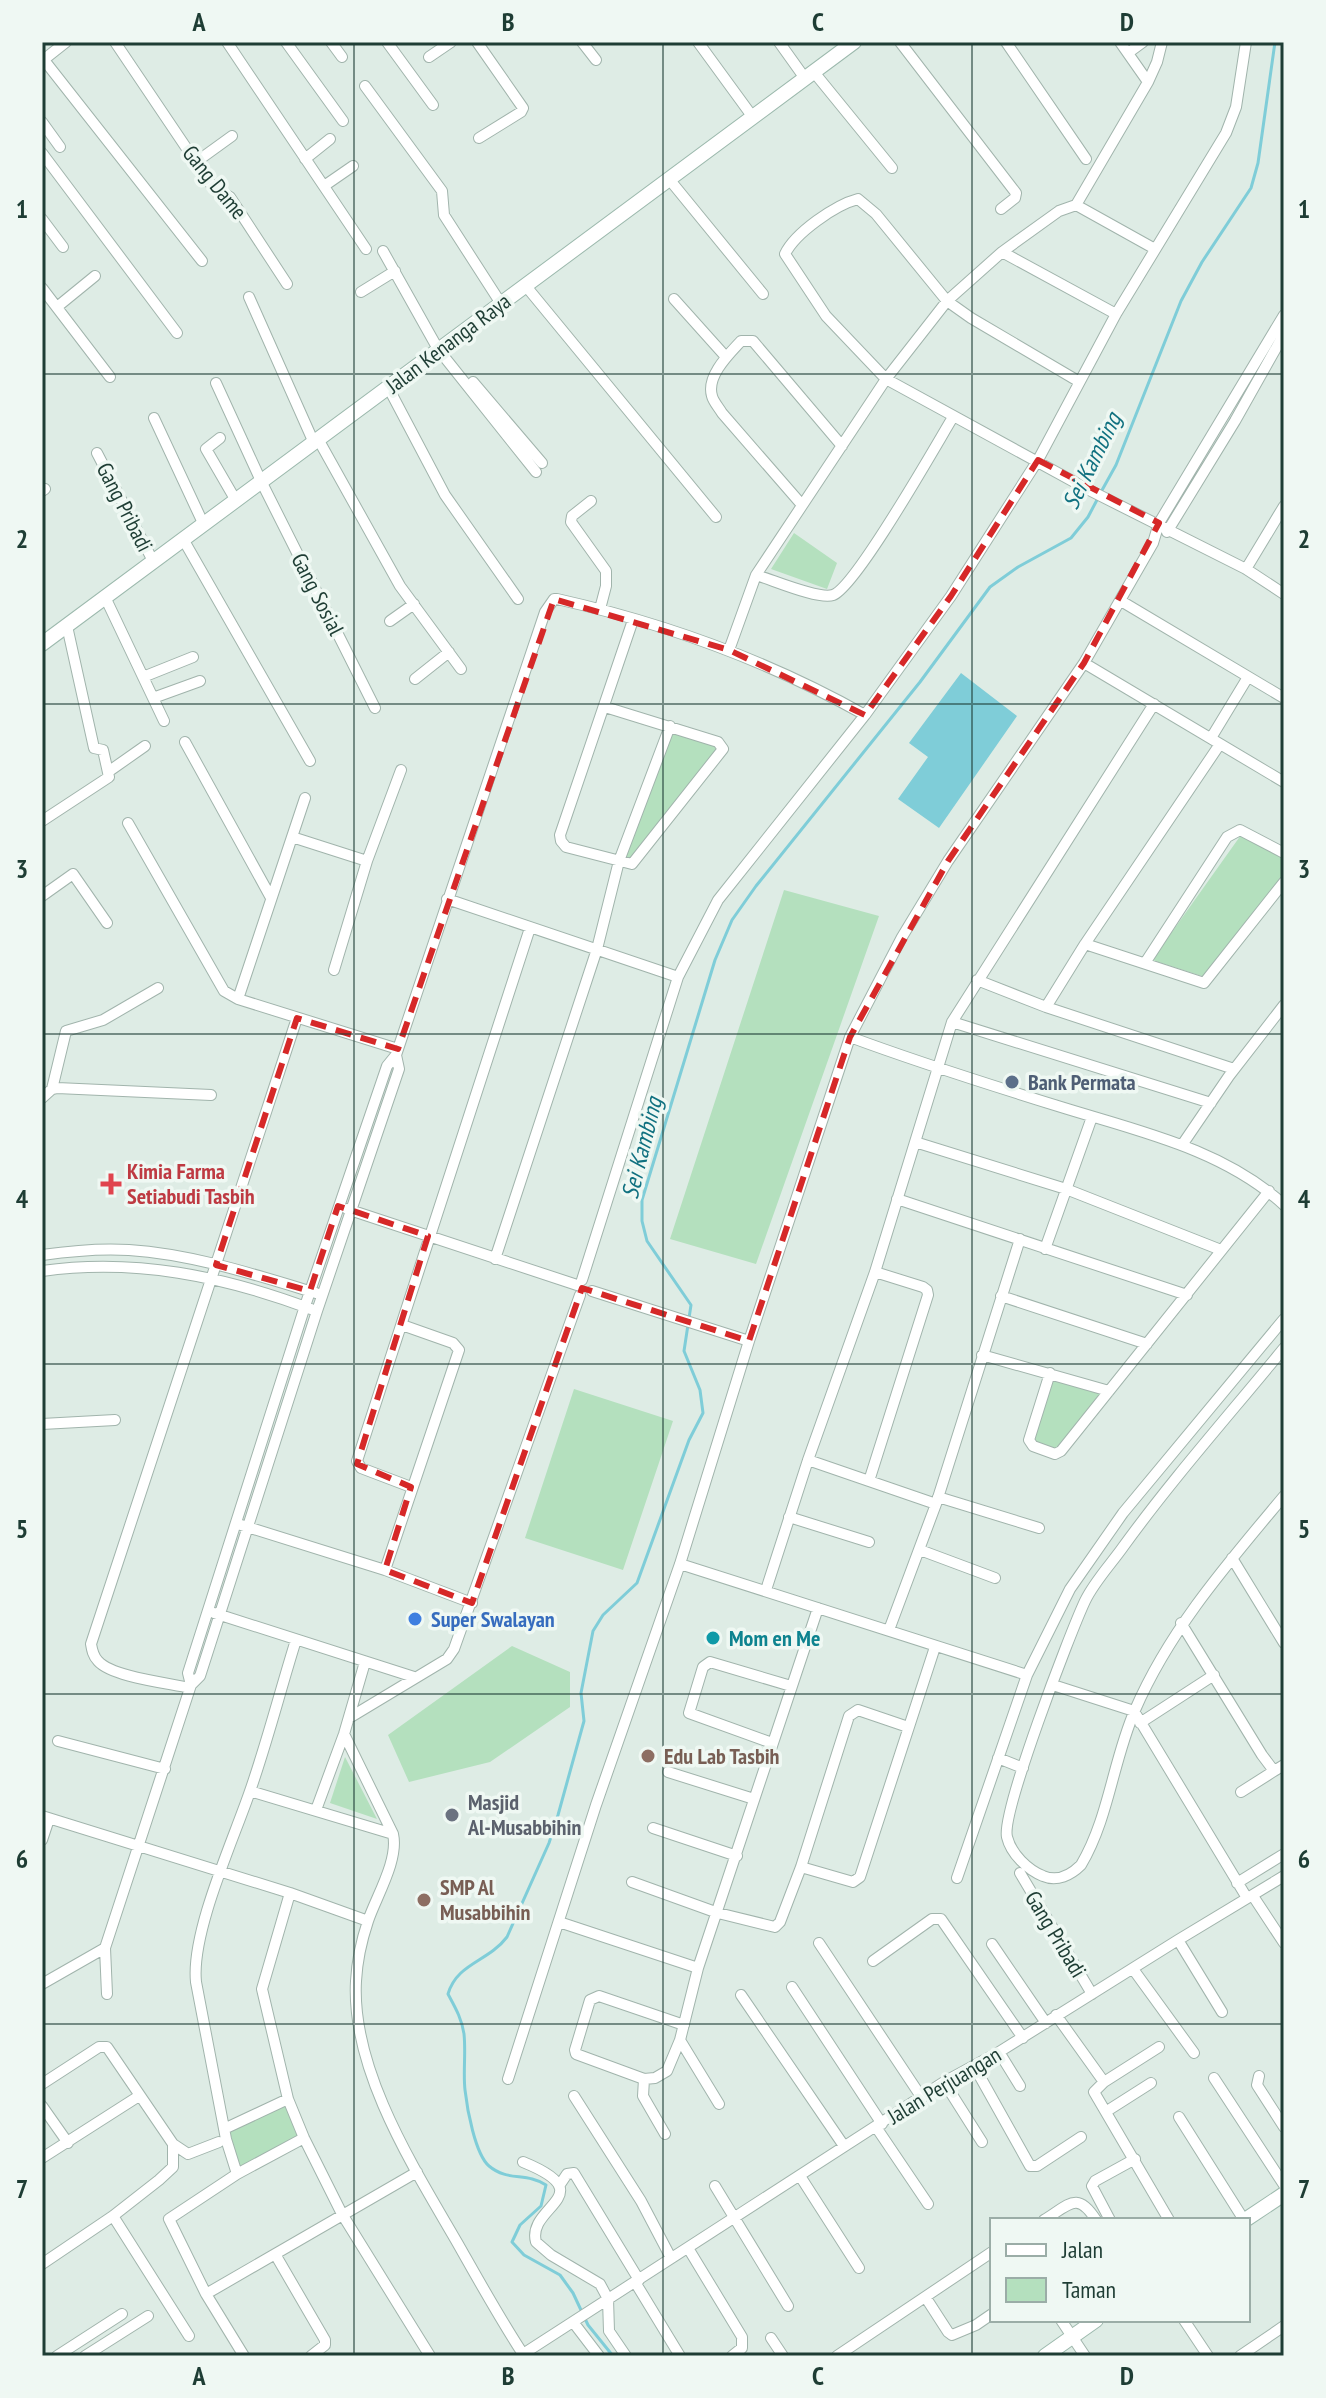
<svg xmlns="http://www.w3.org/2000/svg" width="1326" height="2398" font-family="'PT Sans Narrow',sans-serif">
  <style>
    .green { fill: #b4e0be }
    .water { fill: #7fcdd8 }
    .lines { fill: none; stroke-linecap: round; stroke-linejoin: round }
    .stream { stroke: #7fcdd8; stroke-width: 3 }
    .street-casing { stroke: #a1b4ac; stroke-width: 12 }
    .secondary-casing { stroke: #9cb9ad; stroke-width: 16 }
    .street { stroke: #fff; stroke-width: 10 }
    .secondary { stroke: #fff; stroke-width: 14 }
    .marked { fill: none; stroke: #d62828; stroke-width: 6; stroke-dasharray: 16 10; stroke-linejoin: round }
    .grid { fill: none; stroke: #1e3d34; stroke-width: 2; stroke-opacity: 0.55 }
    .service-dot { fill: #5c6f8a; stroke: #eff8f3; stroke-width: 3 }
    .health-dot { fill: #e0444e; stroke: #eff8f3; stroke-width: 3 }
    .shop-dot { fill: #3f7fe0; stroke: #eff8f3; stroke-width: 3 }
    .culture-dot { fill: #0f9aa8; stroke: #eff8f3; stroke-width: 3 }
    .education-dot { fill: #8d6e63; stroke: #eff8f3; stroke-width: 3 }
    .worship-dot { fill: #6b7280; stroke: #eff8f3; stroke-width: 3 }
    .labels { text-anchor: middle; stroke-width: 7; stroke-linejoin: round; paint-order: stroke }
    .street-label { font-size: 22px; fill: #1e3d34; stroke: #eff8f3 }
    .service-label { font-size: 22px; font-weight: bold; fill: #4e5e75; stroke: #eff8f3; text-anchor: start }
    .health-label { font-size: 22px; font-weight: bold; fill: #be3a42; stroke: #eff8f3; text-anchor: start }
    .shop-label { font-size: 22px; font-weight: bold; fill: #366cbe; stroke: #eff8f3; text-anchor: start }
    .culture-label { font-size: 22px; font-weight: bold; fill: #0d838f; stroke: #eff8f3; text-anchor: start }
    .education-label { font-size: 22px; font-weight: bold; fill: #785e54; stroke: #eff8f3; text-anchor: start }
    .worship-label { font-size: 22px; font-weight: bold; fill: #5b616d; stroke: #eff8f3; text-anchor: start }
    .water-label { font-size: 24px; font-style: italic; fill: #117180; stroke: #eff8f3 }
    .neatline { fill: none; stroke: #1e3d34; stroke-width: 3 }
    .grid-label { font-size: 26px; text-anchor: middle; font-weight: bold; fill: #1e3d34 }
  </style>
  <rect width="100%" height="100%" fill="#deece5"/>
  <path class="green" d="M794 533 837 563 827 589 771 569Z
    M671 729 721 747 629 863 620 860Z
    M1241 835 1284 857V878L1208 978 1152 960Z
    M784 890 879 916 756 1264 670 1239Z
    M1051 1375 1108 1392 1060 1450 1031 1441Z
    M574 1389 673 1421 623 1570 525 1538Z
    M512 1646 570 1672V1707L490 1762 409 1782 388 1735Z
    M345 1757 377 1819 330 1803Z
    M286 2101 302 2136 242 2169 225 2131Z"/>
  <path class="water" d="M961 673 1017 716 939 828 898 799 928 757 909 743Z"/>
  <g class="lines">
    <path class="stream" d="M1101 492 1116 465 1181 301 1202 262 1251 188 1258 163 1275 42
      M613 2356 588 2325 573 2293 560 2275 524 2255 512 2242 520 2225 541 2206 546 2185C526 2172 508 2182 489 2166 475 2154 467 2108 465 2090 463 2072 466 2053 464 2034 462 2019 455 2007 448 1994 457 1963 488 1962 507 1937L549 1843 558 1815 584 1721 581 1693 593 1631 603 1615 637 1583 689 1440 703 1413 700 1390 684 1351 691 1305 647 1241 642 1221V1200L715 960 732 920 756 886 920 682 990 587 1018 567 1071 538 1088 517 1098 498"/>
    <g class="street-casing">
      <path id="street" d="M115 42 212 186 230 197 287 284
        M227 42 366 249
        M286 42 343 121
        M331 42 342 57
        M387 42 433 105
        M477 42 523 108 521 112 479 138
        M582 42 596 60
        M698 42 752 116
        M779 42 804 77
        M900 42 1016 193 1015 198 1001 209
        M1006 42 1086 159
        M1120 42 1148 82
        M1128 53 1143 42
        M429 57 451 42
        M44 60 202 261
        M42 61 66 42
        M813 71 892 168
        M365 86 442 191 444 215 500 302
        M42 122 60 147
        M42 153 177 333
        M305 159 330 139
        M196 162 232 136
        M669 179 763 294
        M324 186 353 166
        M1076 205 1148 82 1157 62 1162 42
        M42 219 63 247
        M383 251 438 349 536 472
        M1002 252 1116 314
        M525 285 716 517
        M42 288 110 377
        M361 292 395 271
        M249 297 314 443
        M674 299 726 357
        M57 307 95 276
        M1078 381 971 318 947 301 876 214 858 199C835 205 795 233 785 254L826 316 886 379 1089 490 1246 569 1284 594
        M473 382 542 463
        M216 383 261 481 375 708
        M388 387 445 495 518 599
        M154 418 203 523
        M220 438 206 449 235 499
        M318 439 400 586 461 669
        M97 453 153 561
        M42 491 45 489
        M591 501 572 516 571 522 606 571V586L600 609
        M802 505 722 413C719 408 713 401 712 396 706 376 729 354 741 341H753L842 446
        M1167 532 1235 421 1284 334
        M183 539 310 761
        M1246 569 1284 506
        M756 575C773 580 819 600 833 595 856 587 936 445 953 417
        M105 597 164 721
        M1121 601 1284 698
        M390 621 414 604
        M729 650 756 575 886 379 947 301 1002 252 1059 211 1076 205 1155 249
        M1084 663 1284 782
        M143 677 193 657
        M415 679 449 652
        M153 698 200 681
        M605 707 718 742 723 749 632 864 566 847 561 841 560 835 633 620
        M1211 738 1248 677
        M185 742 270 896
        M108 772 145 746
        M42 821 109 777 103 750 94 748 67 626
        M128 823 224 991 238 999 398 1049
        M292 837 367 861 334 970
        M367 861 401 770
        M42 896 73 874 107 923
        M447 899 678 977
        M1085 944 1204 983 1284 882
        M1145 963 1227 837 1240 830 1284 853
        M977 980 1046 1007 1234 1069
        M238 999 305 798
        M1046 1007 1085 944 1220 744
        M952 1022 1211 1103
        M850 1037C920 1063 990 1085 1061 1107 1138 1131 1223 1149 1284 1205
        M52 1089 66 1031 103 1020 158 988
        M42 1098 52 1089 57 1088 211 1095
        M915 1142 1066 1189 1221 1250
        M1182 1145 1229 1076 1284 1005
        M897 1199 1187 1295
        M347 1209 577 1285
        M1045 1249 1092 1117
        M42 1255C70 1251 100 1248 129 1250 192 1254 256 1275 316 1293
        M495 1259 597 949 619 861 670 726
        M42 1271C135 1258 223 1276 311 1309
        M582 1280 678 977 718 900 865 715 951 596 1038 460 1116 314 1226 133 1236 107 1246 42
        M592 1291 749 1341
        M1001 1296 1147 1344
        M1284 1348C1230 1414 1173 1478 1123 1547 1111 1564 1094 1582 1085 1601 1070 1633 1001 1813 1007 1837 1011 1854 1028 1870 1043 1876 1057 1882 1071 1875 1081 1865 1109 1818 1113 1760 1135 1710 1170 1629 1228 1563 1284 1496
        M982 1355 1109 1391
        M1050 1373 1029 1440 1033 1446 1055 1454 1061 1451 1269 1191
        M42 1424 115 1420
        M808 1460 936 1504
        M869 1481 928 1295 927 1290 923 1287 875 1272
        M411 1487 361 1468 357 1461 530 928
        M938 1497 1039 1528
        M789 1517 869 1542
        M241 1525 385 1570 472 1603
        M920 1550 995 1578
        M1232 1558 1284 1643
        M680 1564 1027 1675
        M385 1570 459 1350 453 1343 402 1325
        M766 1590 808 1460 875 1272 952 1022 1154 704
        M214 1613 414 1677
        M1181 1623 1262 1755 1274 1771 1284 1765
        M889 1630 936 1504 1020 1239
        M191 1685 188 1673 305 1306 387 1066 396 1055 545 612 554 599H557C664 623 769 661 865 715
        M1053 1685 1134 1711 1247 1898
        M190 1688C168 1683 112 1677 98 1661 93 1656 92 1650 91 1644L297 1018
        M349 1718 447 1659 454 1649 580 1295
        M1140 1723 1214 1675
        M344 1734 393 1834C399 1860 376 1897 368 1921 362 1939 357 1962 356 1981 351 2070 414 2168 458 2244 479 2281 500 2319 523 2354
        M58 1741 165 1769
        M772 1743 689 1713 703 1667 710 1662 791 1686
        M998 1758 1023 1768
        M668 1772 754 1799
        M250 1791 393 1834
        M1241 1792 1274 1771
        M316 1810 344 1734 365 1662
        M42 1816 290 1893 368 1921
        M653 1828 737 1856
        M42 1840 49 1819
        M801 1867 853 1882 860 1877 935 1647
        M1020 1873 1092 1994
        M957 1878 1027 1675 1070 1589 1123 1513 1284 1319
        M632 1882 718 1913 775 1927 780 1922 801 1867 849 1716 858 1710 908 1727
        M1237 1883 1284 1854
        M290 1893 262 1989 288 2099 304 2138 342 2214 430 2356
        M1253 1896 1284 1943
        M559 1922 698 1968
        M1178 1940 1222 2012
        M819 1943 922 2098
        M992 1944 1046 2023
        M105 1948 107 1994
        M873 1961 932 1919H941L1023 2038
        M1133 1969 1194 2053
        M42 1984 105 1948 191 1685 200 1676 317 1311 399 1069 396 1055
        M792 1987 882 2124
        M741 1995 844 2146
        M1056 2015 1104 2082
        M680 2040 719 2104
        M1159 2047 1104 2082 1094 2092 1169 2220
        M999 2052 1020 2086
        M974 2066 1030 2166H1037L1081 2137
        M1259 2076 1257 2085 1284 2127
        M1214 2078 1284 2185
        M508 2079 596 1805 680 1564 749 1341 850 1037 902 937 948 861 1084 663 1153 543 1159 523 1284 315
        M644 2079 576 2054 575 2050 590 2000 599 1996 684 2025
        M944 2082 982 2142
        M42 2084 99 2047H107L173 2144V2167L159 2180 113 2216 42 2264
        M574 2096 641 2201 671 2258
        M42 2106 68 2143
        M1107 2111 1151 2083
        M1179 2117 1244 2220
        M876 2127 928 2204
        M224 2129 288 2099
        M665 2134 643 2096 644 2079 655 2078 667 2071 680 2040 698 1968 818 1608
        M173 2144 188 2154 219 2142
        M42 2158 139 2096
        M523 2162C604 2195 526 2206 536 2242L551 2255 600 2284 608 2299 609 2331 626 2356
        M237 2174 226 2139 196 1982C191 1933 232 1843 249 1794 267 1743 280 1691 296 1640
        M800 2176 859 2268
        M559 2186 567 2174 574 2173 639 2280
        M715 2186 788 2306
        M113 2216 189 2336
        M1044 2220C1069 2205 1077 2190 1096 2220
        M1110 2220 1092 2186 1095 2181 1135 2159
        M688 2248 742 2337V2348L732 2356
        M275 2254 325 2340V2345L311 2356
        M635 2282 680 2356
        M206 2294 417 2172
        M926 2298 948 2332 952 2335 976 2325 992 2314
        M1061 2320 1085 2356
        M1184 2320 1208 2356
        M573 2322 599 2356
        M771 2338 783 2356
        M57 2356 122 2314
        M85 2356 148 2316
        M244 2356 206 2294 169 2219 237 2174 304 2138
        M520 2356 944 2082 999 2052 1178 1940 1284 1876
        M837 2356 992 2252
        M1240 2356 1284 2326"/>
    </g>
    <g class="secondary-casing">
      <path id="secondary" d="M42 644 854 42
        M1245 2220 1284 2194
        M1045 2356 1096 2320"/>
    </g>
    <use href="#street" class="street"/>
    <use href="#secondary" class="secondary"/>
  </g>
  <path class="marked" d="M1038 460 1159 523 1084 663 948 861 850 1037 749 1341 582 1288 472 1603 385 1570 411 1487 357 1464 428 1236 338 1206 310 1291 216 1265 297 1018 398 1049 554 599 729 650 865 715 951 596Z"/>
  <path class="grid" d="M354 42V2356M663 42V2356M972 42V2356M42 374H1284M42 704H1284M42 1034H1284M42 1364H1284M42 1694H1284M42 2024H1284"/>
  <circle class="service-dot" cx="1012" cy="1082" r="8"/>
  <path class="health-dot" d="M107 1172h8v8h8v8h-8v8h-8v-8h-8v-8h8z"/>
  <circle class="shop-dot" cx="415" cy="1619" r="8"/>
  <circle class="culture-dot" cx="713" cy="1638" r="8"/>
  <g class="education-dot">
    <circle cx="648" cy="1756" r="8"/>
    <circle cx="424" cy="1900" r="8"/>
  </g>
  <circle class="worship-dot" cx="452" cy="1815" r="8"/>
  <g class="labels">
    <g class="street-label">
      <text transform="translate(215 182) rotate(51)" y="8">Gang Dame</text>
      <text transform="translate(448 343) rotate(-37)" y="8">Jalan Kenanga Raya</text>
      <text transform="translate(125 507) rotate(63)" y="8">Gang Pribadi</text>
      <text transform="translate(318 594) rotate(63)" y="8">Gang Sosial</text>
      <text transform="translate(1056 1934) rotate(59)" y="8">Gang Pribadi</text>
      <text transform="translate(944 2085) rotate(-31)" y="8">Jalan Perjuangan</text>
    </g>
    <g class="service-label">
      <text x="1028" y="1090">Bank Permata</text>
    </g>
    <g class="health-label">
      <text x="127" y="1179">Kimia Farma<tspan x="127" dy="25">Setiabudi Tasbih</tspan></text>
    </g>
    <g class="shop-label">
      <text x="431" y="1627">Super Swalayan</text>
    </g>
    <g class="culture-label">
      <text x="729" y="1646">Mom en Me</text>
    </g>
    <g class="education-label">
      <text x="664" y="1764">Edu Lab Tasbih</text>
      <text x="440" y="1895">SMP Al<tspan x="440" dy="25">Musabbihin</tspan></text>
    </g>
    <g class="worship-label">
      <text x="468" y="1810">Masjid<tspan x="468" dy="25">Al-Musabbihin</tspan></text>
    </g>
    <g class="water-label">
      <text transform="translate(1092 461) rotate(-64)" y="8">Sei Kambing</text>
      <text transform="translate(642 1148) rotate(-76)" y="8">Sei Kambing</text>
    </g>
  </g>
  <rect width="1326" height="2398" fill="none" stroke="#eff8f3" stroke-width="88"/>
  <rect x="990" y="2218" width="260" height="104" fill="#eff8f3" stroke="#9bada7" stroke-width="2"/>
  <rect x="1006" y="2244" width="40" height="12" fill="#ffffff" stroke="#9bada7" stroke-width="2"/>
  <text x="1062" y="2258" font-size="24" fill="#1e3d34">Jalan</text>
  <rect x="1006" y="2278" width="40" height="24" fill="#b4e0be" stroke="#9bada7" stroke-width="2"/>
  <text x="1062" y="2298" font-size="24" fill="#1e3d34">Taman</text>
  <rect x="44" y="44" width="1238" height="2310" class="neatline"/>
  <g class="grid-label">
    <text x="199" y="31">A</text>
    <text x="508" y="31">B</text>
    <text x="818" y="31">C</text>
    <text x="1127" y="31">D</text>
    <text x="22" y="218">1</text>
    <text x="1304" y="218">1</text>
    <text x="22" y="548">2</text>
    <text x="1304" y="548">2</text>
    <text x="22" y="878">3</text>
    <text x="1304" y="878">3</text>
    <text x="22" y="1208">4</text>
    <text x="1304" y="1208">4</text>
    <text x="22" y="1538">5</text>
    <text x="1304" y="1538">5</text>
    <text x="22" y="1868">6</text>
    <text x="1304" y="1868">6</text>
    <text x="22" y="2198">7</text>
    <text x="1304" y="2198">7</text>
    <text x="199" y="2385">A</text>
    <text x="508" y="2385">B</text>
    <text x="818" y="2385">C</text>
    <text x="1127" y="2385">D</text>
  </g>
</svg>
